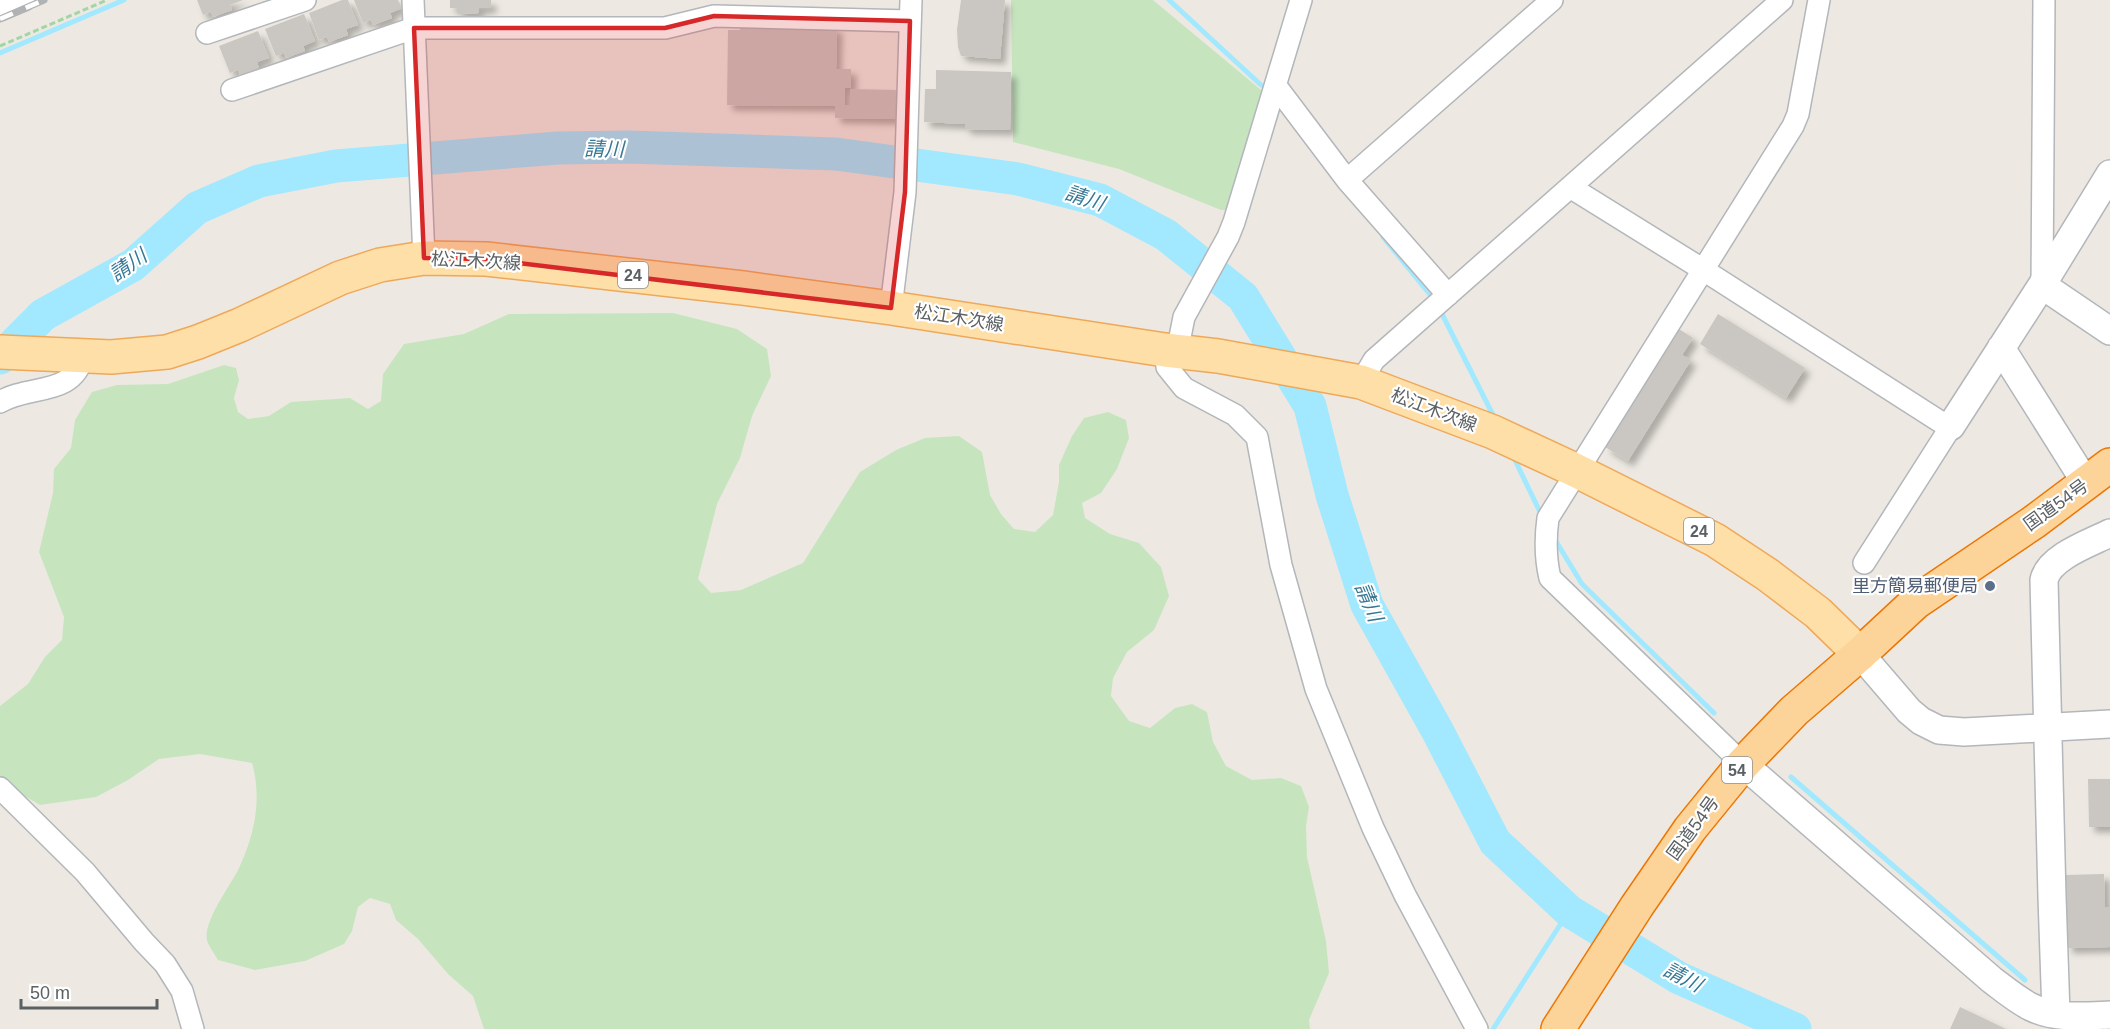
<svg xmlns="http://www.w3.org/2000/svg" width="2110" height="1029" font-family="Arial,'Noto Sans JP',sans-serif">
  <style>
    .green { fill: #c6e5bf }
    .lines { fill: none; stroke-linecap: round; stroke-linejoin: round }
    .stream { stroke: #a2e8fe; stroke-width: 5 }
    .river { stroke: #a2e8fe; stroke-width: 33 }
    .building { fill: #cac6c1; filter: url(#shadow) }
    .minor-casing { stroke: #b3b6ba; stroke-width: 24 }
    .tertiary-casing { stroke: #b3b6ba; stroke-width: 30 }
    .primary-casing { stroke: #efa859; stroke-width: 36 }
    .trunk-casing { stroke: #ed7603; stroke-width: 36 }
    .path { stroke: #a2d7a5; stroke-width: 3; stroke-dasharray: 6 3; stroke-linecap: butt }
    .minor { stroke: #fff; stroke-width: 21 }
    .tertiary { stroke: #fff; stroke-width: 27 }
    .primary { stroke: #fedfa7; stroke-width: 33 }
    .trunk { stroke: #fcd499; stroke-width: 33 }
    .rail-casing { stroke: #b1b2b3; stroke-width: 7 }
    .rail { stroke: #fff; stroke-width: 4.5; stroke-dasharray: 14; stroke-linecap: butt }
    .marked { fill: #d62828; fill-opacity: 0.2; stroke: #d62828; stroke-width: 4.5; stroke-linejoin: round }
    .service-dot { fill: #5c6f8a; stroke: #fff; stroke-width: 2 }
    .labels { text-anchor: middle; stroke-width: 4.5; stroke-linejoin: round; paint-order: stroke }
    .shield { fill: #fff; stroke: #8c9092; stroke-width: 1.5 }
    .shield-label { font-size: 16px; font-weight: bold; fill: #5b6063 }
    .street-label { font-size: 18px; fill: #5b6063; stroke: #fff }
    .service-label { font-size: 18px; fill: #4e5e75; stroke: #fff; text-anchor: end }
    .water-label { font-size: 20px; font-style: italic; fill: #377895; stroke: #fff }
  </style>
  <defs>
    <filter id="shadow"><feDropShadow dx="5.5" dy="5.5" stdDeviation="3" flood-color="#0004"/></filter>
  </defs>
  <rect width="100%" height="100%" fill="#ede9e2"/>
  <path class="green" d="M1011 0H1153L1261 90 1265 97 1226 210H1221L1119 169 1013 142Z
    M673 313 737 329 767 349 771 376 752 416 740 458 717 504 698 579 711 593 741 590 803 563 860 472 896 450 925 438 959 436 982 452 990 495 1001 514 1014 529 1035 532 1053 515 1059 482V465L1072 436 1084 418 1108 412 1126 420 1129 438 1117 469 1101 493 1082 503 1085 518 1110 534 1139 543 1161 567 1169 596 1154 630 1127 652 1113 678 1111 696 1129 721 1150 728 1175 708 1192 704 1207 712 1213 742 1226 766 1252 780 1281 778 1301 786 1309 807 1306 826 1307 857 1326 941 1329 973 1309 1020 1310 1029H484L473 996 448 974 418 939 396 920 390 904 370 898 358 907 352 931 344 944 305 961 255 970 218 960C215 954 208 946 207 940 203 921 231 885 239 868 255 834 262 798 252 763L200 754 159 759 128 780 96 797 40 805 16 791 0 777V706L28 684 45 657 62 640 64 617 39 552 53 493 54 469 71 448 75 420 92 392 117 385 168 384 224 365 236 368 239 380 234 398 238 412 248 419 269 416 291 402 350 398 368 409 381 401 383 374 404 344 464 334 509 314Z"/>
  <g class="lines">
    <path class="stream" d="M1169 0 1261 85
      M0 53 124 0
      M1383 237 1432 297
      M1441 312 1496 421
      M1513 456 1540 512
      M1554 538 1582 584 1714 713
      M1791 777 2025 980
      M1493 1029 1569 911"/>
    <path class="river" d="M0 358 43 315 133 265 197 208 259 181 336 166 558 148 628 147 836 154 1018 179 1100 200 1166 235 1243 297 1310 406 1332 495 1367 605 1437 730 1495 842 1569 911 1679 978 1795 1029"/>
  </g>
  <path class="building" d="M197 0H243L230 5 232 10 213 17 211 12 203 15Z
    M342 0H348L358 25 346 29 348 35 329 42 327 37 319 40 309 13Z
    M354 0H398L402 8 390 13 392 18 373 25 371 20 363 23Z
    M450 0H491V8H479V13L458 14V8H450Z
    M961 0H1005L1000 59 961 56 958 47 957 30Z
    M304 14 315 41 303 46 305 51 286 58 284 53 276 56 265 29Z
    M740 26 837 27 836 69H851V88H845V105H850V89L897 90 896 119 835 118V106L727 105 728 30H740Z
    M258 31 269 58 257 62 259 68 240 75 238 70 230 73 219 46Z
    M936 70 1011 72 1010 130 965 129V124L924 122 925 89H936Z
    M1718 314 1805 368 1786 398 1700 344Z
    M1679 329 1693 338 1682 355 1691 360 1628 461 1605 447Z
    M2088 779H2110V827H2089Z
    M2104 874 2105 907H2110V947L2067 948 2065 875Z
    M1960 1007 2006 1029H1950Z"/>
  <g class="lines">
    <g class="minor-casing">
      <path id="minor" d="M413 0 424 258
        M0 10 24 0
        M207 33 305 0
        M1276 86 1347 180 1448 295
        M232 90 414 28H665L714 16 910 21
        M1347 180 1552 0
        M1570 187 1702 269 1950 428 1951 426
        M2042 285 2044 0
        M891 308 905 192 911 0
        M1165 350 1167 367 1184 388 1235 415 1257 437 1281 565 1316 689 1373 828 1405 895 1477 1029
        M1177 352 1184 317 1228 237 1234 222 1301 0
        M1361 382 1374 360 1782 0
        M0 402C30 384 73 397 83 356
        M1864 563 1950 428
        M1743 764 1550 578C1545 557 1545 540 1548 518L1793 126 1798 114 1819 0
        M0 788 85 872 144 942 165 964 182 991 193 1029"/>
    </g>
    <g class="tertiary-casing">
      <path id="tertiary" d="M2042 285 2110 331
        M2001 348 2086 483
        M1951 426 2042 285 2110 174
        M1860 654 1909 711 1921 721 1939 730 1964 732 2110 724
        M1743 764 1992 980C2004 989 2017 1000 2031 1007 2055 1019 2084 1016 2110 1015
        M2056 1014 2052 897 2044 580C2049 557 2090 543 2110 533"/>
    </g>
    <g class="primary-casing">
      <path id="primary" d="M0 352 111 357 167 352 198 342 240 325 340 278 380 265 424 258 486 259 743 288 891 308 1165 350 1218 356 1361 382 1493 432 1577 471 1715 540 1768 575 1818 613 1860 654"/>
    </g>
    <g class="trunk-casing">
      <path id="trunk" d="M1558 1029 1637 906 1690 829 1743 764 1794 711 1860 654 1916 602 2034 522 2110 465"/>
    </g>
    <path class="path" d="M0 46 107 0"/>
    <use href="#minor" class="minor"/>
    <use href="#tertiary" class="tertiary"/>
    <use href="#primary" class="primary"/>
    <use href="#trunk" class="trunk"/>
    <g class="rail-casing">
      <path id="rail" d="M0 19 44 0"/>
    </g>
    <use href="#rail" class="rail"/>
  </g>
  <path class="marked" d="M714 16 910 21 905 192 891 308 486 259 424 258 414 28H665Z"/>
  <circle class="service-dot" cx="1990" cy="586" r="6"/>
  <g class="labels">
    <g class="shield">
      <rect x="618" y="262" width="30" height="26" rx="4.5"/>
      <rect x="1684" y="518" width="30" height="26" rx="4.5"/>
      <rect x="1722" y="757" width="30" height="26" rx="4.5"/>
    </g>
    <g class="shield-label">
      <text x="633" y="281">24</text>
      <text x="1699" y="537">24</text>
      <text x="1737" y="776">54</text>
    </g>
    <g class="street-label">
      <text transform="translate(476 261) rotate(3)" y="6">松江木次線</text>
      <text transform="translate(959 318) rotate(9)" y="6">松江木次線</text>
      <text transform="translate(1434 410) rotate(21)" y="6">松江木次線</text>
      <text transform="translate(2056 505) rotate(-36)" y="6">国道54号</text>
      <text transform="translate(1693 828) rotate(-54)" y="6">国道54号</text>
    </g>
    <g class="service-label">
      <text x="1978" y="592">里方簡易郵便局</text>
    </g>
    <g class="water-label">
      <text transform="translate(604 149) rotate(1)" y="7">請川</text>
      <text transform="translate(1085 198) rotate(18)" y="7">請川</text>
      <text transform="translate(128 265) rotate(-35)" y="7">請川</text>
      <text transform="translate(1369 602) rotate(67)" y="7">請川</text>
      <text transform="translate(1683 977) rotate(27)" y="7">請川</text>
    </g>
  </g>
  <path d="M21 999v9h136v-9" fill="none" stroke="#5b6063" stroke-width="3"/>
  <text x="30" y="999" font-size="18" fill="#5b6063" stroke="#ffffff" stroke-width="4.5" paint-order="stroke">50 m</text>
</svg>
